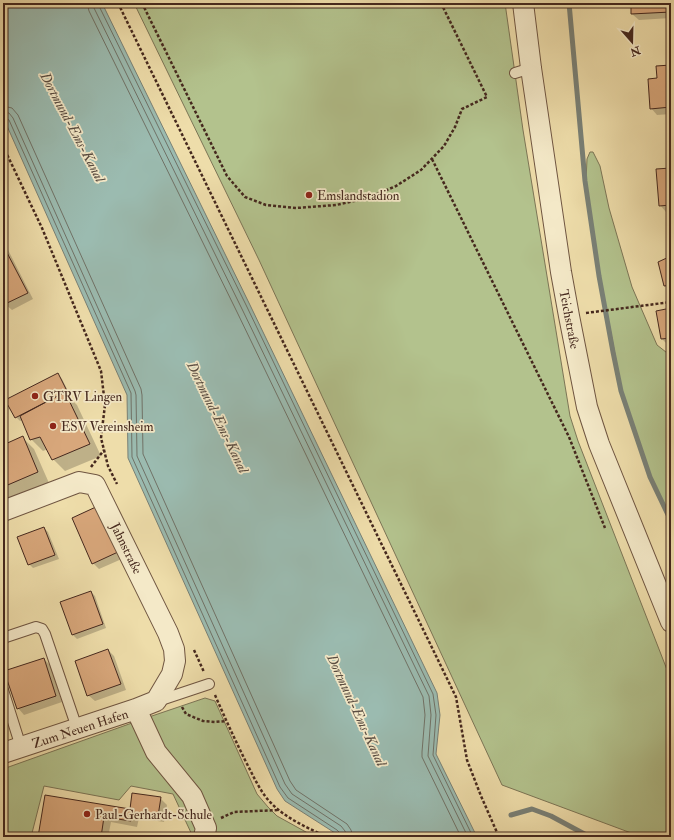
<svg xmlns="http://www.w3.org/2000/svg" width="674" height="840" font-family="'IM FELL Double Pica',serif">
  <style>
    .green { fill: #b3c28d; stroke: #7c7556 }
    .water { fill: #9bbbb0; stroke: #798076 }
    .shadow { fill: #0003; fill-rule: evenodd }
    .lines { fill: none; stroke-linecap: round; stroke-linejoin: round }
    .shore { stroke: #707267; stroke-width: 1 }
    .stream { stroke: #798076; stroke-width: 5 }
    .building { fill: #d8a77b; stroke: #45281e }
    .lane-casing { stroke: #6f5541; stroke-width: 12 }
    .street-casing { stroke: #6f5541; stroke-width: 22 }
    .path { stroke: #45281e; stroke-width: 2.5; stroke-dasharray: 3 2; stroke-linecap: butt }
    .lane { stroke: #f4e9c8; stroke-width: 10 }
    .street { stroke: #f4e9c8; stroke-width: 20 }
    .poi-dot { fill: #8f2418; stroke: #f4e9c8; stroke-width: 1.5 }
    .labels { text-anchor: middle; stroke-width: 3.5; stroke-linejoin: round; paint-order: stroke }
    .poi-label { font-size: 13px; fill: #45281e; stroke: #f4e9c8; text-anchor: start }
    .street-label { font-size: 13px; fill: #45281e; stroke: #f4e9c8 }
    .water-label { font-size: 14px; font-style: italic; fill: #5a4d42; stroke: #f4e9c8 }
  </style>
  <rect width="100%" height="100%" fill="#eda"/>
  <filter id="stains"><feTurbulence type="fractalNoise" baseFrequency=".005" numOctaves="4"/><feColorMatrix values="0 0 0 0 .2 0 0 0 0 .09 0 0 0 0 .02 0 0 0 .5 -.17"/></filter>
  <radialGradient id="worn" r=".72"><stop offset=".6" stop-color="#630" stop-opacity="0"/><stop offset="1" stop-color="#630" stop-opacity=".3"/></radialGradient>
  <path class="green" d="M134 3H505L523 130 570 416 578 441 671 680V837H642L502 785 259 260Z
    M590 152H593L600 166 609 208 632 287 657 345 671 356V519L651 477 622 391 600 276 586 181 587 159Z
    M205 698 215 701 257 794 268 807 277 816 315 837H193L173 794 131 786 119 800 44 786 31 837H13L3 835V769L146 718Z"/>
  <path class="water" d="M3 3H102L250 305 437 693 440 715 436 754 477 837H339L335 833 285 801 277 789 128 458 127 395 3 117Z"/>
  <path class="shadow" d="M632 3H671V18L639 20 632 14Z
    M671 66V114L657 115 651 108 658 79Z
    M671 169V211L666 212 660 205Z
    M3 240 33 299 12 310 5 304 3 299Z
    M671 258V292L665 286Z
    M671 309V342L666 343 662 339 657 311Z
    M58 374 62 379 70 395 68 396 77 405 101 456 65 471 53 459 48 449 43 451 31 439 23 420 20 421 16 417Z
    M22 437 34 449 49 483 3 504V446Z
    M97 508 124 558 99 569 93 563Z
    M44 528 48 532 59 559 33 568 29 564Z
    M3 578 7 595 3 596Z
    M91 592 95 596 106 628 77 639 73 635 62 603Z
    M108 650 114 656 126 690 95 701 88 695Z
    M44 659 50 665 62 702 24 715 18 708Z
    M46 796 130 810 160 798 167 805 164 822 139 818 137 827 111 822 108 837H39ZM136 812 163 816 162 818 136 814Z"/>
  <g class="lines">
    <path class="shore" d="M87 3 89 11 237 312 423 697 425 715 422 752V757L461 837
      M93 3 94 8 242 309 429 696 431 715 428 756 468 837
      M99 3V6L247 307 433 694 436 715 433 755 473 837
      M3 106 12 108 18 115 141 389 142 395 143 454 290 781 296 790 347 824 351 830 353 837
      M3 112 9 113 13 118 135 391 136 395 137 456 285 784 292 794 341 826 345 831 347 837
      M3 117 6 118 9 120 131 393 132 457 280 787 288 798 337 830 341 834 342 837"/>
    <path class="stream" d="M569 3 585 181 599 276 613 352 621 391 650 477 671 521
      M511 815 532 809 551 816 590 837"/>
  </g>
  <path class="building" d="M631 3H671V12L631 14Z
    M667 34H671V49H669Z
    M671 65V107L650 109 648 79 657 78 656 66Z
    M671 168V205L659 206 656 169Z
    M3 245 28 293 5 304 3 301Z
    M671 256V285L664 286 658 262Z
    M671 308V338L661 339 656 311Z
    M58 373 67 391 15 418 5 400Z
    M65 392 90 444 52 460 40 437 30 440 20 416Z
    M23 436 38 472 3 487V445Z
    M98 506 118 552 92 564 72 518Z
    M44 527 55 555 28 565 17 537Z
    M91 591 103 624 72 635 60 602Z
    M108 649 121 684 87 696 75 661Z
    M44 658 56 696 17 709 4 671Z
    M132 793 161 797 158 816 132 812 131 821 104 817 101 837H38L45 795 130 809Z"/>
  <g class="lines">
    <g class="lane-casing">
      <path id="lane" d="M515 73 531 68
        M3 638 36 627 42 629 45 634 77 728
        M3 690 21 747
        M158 701 209 684"/>
    </g>
    <g class="street-casing">
      <path id="street" d="M523 3 531 68 561 272 569 316 587 407 599 444 671 622
        M3 511 79 482 95 485 168 633 174 649 175 661 172 674 156 701 136 709 3 753
        M136 709 156 752 192 796 206 828 204 837"/>
    </g>
    <path class="path" d="M118 3 456 697 467 760 481 796 499 837
      M142 3 227 176 245 197 266 205 296 208 336 205 368 198 396 186 421 170 444 146 455 127 462 109 487 97 441 3
      M3 146 42 228 101 371 105 405 101 438 108 466 117 484
      M432 159 569 437 605 528
      M586 313 671 302
      M91 467 104 450
      M667 639 671 648
      M194 650 204 672
      M215 695C225 718 235 740 246 762 254 777 260 792 272 804 287 819 308 828 327 837
      M182 707 186 714 203 721 215 722 226 721
      M221 818 234 812 279 810"/>
    <use href="#lane" class="lane"/>
    <use href="#street" class="street"/>
  </g>
  <g class="poi-dot">
    <circle cx="309" cy="195" r="4"/>
    <circle cx="35" cy="396" r="4"/>
    <circle cx="53" cy="426" r="4"/>
    <circle cx="87" cy="814" r="4"/>
  </g>
  <g class="labels">
    <g class="poi-label">
      <text x="317" y="200">Emslandstadion</text>
      <text x="43" y="401">GTRV Lingen</text>
      <text x="61" y="431">ESV Vereinsheim</text>
      <text x="95" y="819">Paul-Gerhardt-Schule</text>
    </g>
    <g class="street-label">
      <text transform="translate(570 319) rotate(79)" y="5">Teichstraße</text>
      <text transform="translate(127 548) rotate(64)" y="5">Jahnstraße</text>
      <text transform="translate(80 728) rotate(-18)" y="5">Zum Neuen Hafen</text>
    </g>
    <g class="water-label">
      <text transform="translate(73 127) rotate(62)" y="5">Dortmund-Ems-Kanal</text>
      <text transform="translate(218 417) rotate(64)" y="5">Dortmund-Ems-Kanal</text>
      <text transform="translate(357 710) rotate(65)" y="5">Dortmund-Ems-Kanal</text>
    </g>
  </g>
  <rect width="674" height="840" fill="none" stroke="#eda" stroke-width="16"/>
  <rect x="4" y="4" width="666" height="832" fill="none" stroke="#45281e" stroke-width="2"/>
  <rect x="8" y="8" width="658" height="824" fill="none" stroke="#45281e"/>
  <g transform="translate(632 42) rotate(160)" stroke="#f4e9c8" stroke-width="3" paint-order="stroke">
  <path d="M0-3L7 15L0 10L-7 15Z" fill="#45281e"/>
  <text y="-6" font-size="11" font-weight="bold" text-anchor="middle" fill="#45281e">N</text>
  </g>
  <rect width="100%" height="100%" filter="url(#stains)"/>
  <rect width="100%" height="100%" fill="url(#worn)"/>
</svg>
